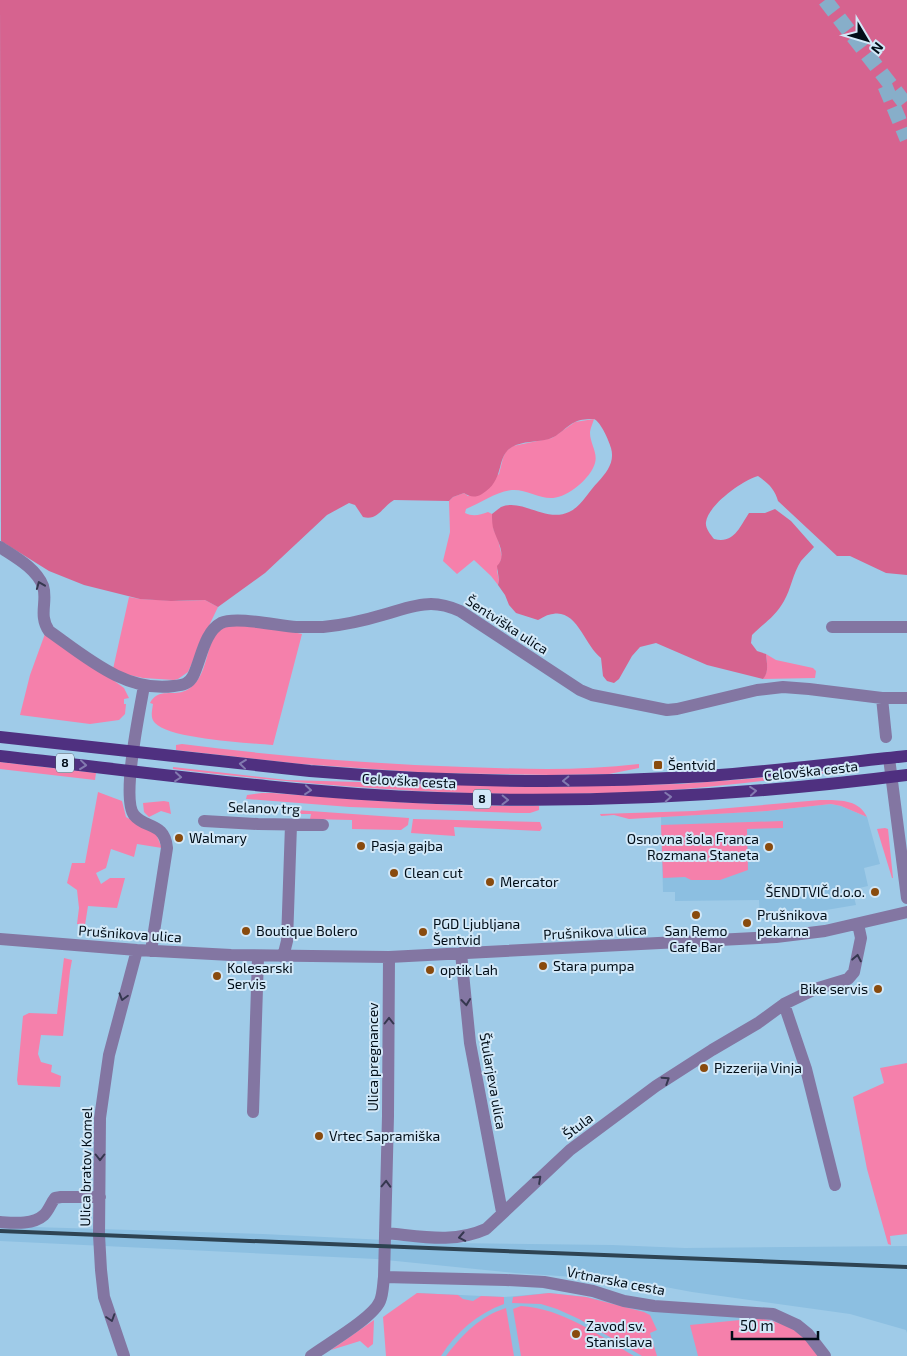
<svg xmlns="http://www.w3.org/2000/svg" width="907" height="1356" font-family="'Exo 2',sans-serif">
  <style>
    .built { fill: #8cbfe1 }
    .green { fill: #f580ab }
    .forest { fill: #d6638f }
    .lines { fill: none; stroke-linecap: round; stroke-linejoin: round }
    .highway-tunnel { stroke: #87aec9; stroke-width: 15; stroke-dasharray: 15 8; stroke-linecap: butt }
    .minor { stroke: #8376a2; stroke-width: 12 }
    .major { stroke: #4f3080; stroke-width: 12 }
    .rail { stroke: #2e4352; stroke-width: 4 }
    .oneway { stroke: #35374f }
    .oneway2 { stroke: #837ab0 }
    .poi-dot { fill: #894b0e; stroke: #d2e8f8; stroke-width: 2 }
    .labels { text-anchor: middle; stroke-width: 4; stroke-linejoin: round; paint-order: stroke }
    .shield { fill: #d2e8f8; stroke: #404f5a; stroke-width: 1 }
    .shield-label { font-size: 12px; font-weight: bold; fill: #010d17 }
    .street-label { font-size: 14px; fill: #010d17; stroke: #d2e8f8 }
    .poi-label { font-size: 14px; fill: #010d17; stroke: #d2e8f8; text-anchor: start }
  </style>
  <rect width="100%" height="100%" fill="#9fcbe8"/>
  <path class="built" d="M831 804 841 806 867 817 880 864 864 868 868 886 855 889 856 892 853 893 856 905 760 921 759 900 675 901V892H663L661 817 767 811Z
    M0 1226 263 1234 447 1243 612 1245 685 1248 907 1246V1333L906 1330 850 1314 692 1292 633 1281 515 1273 376 1259 0 1241Z
    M417 1293 504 1297 549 1293 586 1297 650 1309 760 1318 770 1356H391Z"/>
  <path class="green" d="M594 419C593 423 590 429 590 433 590 443 598 453 595 463 591 478 568 497 553 498 539 499 526 489 512 490 495 492 481 503 466 509L465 513C473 517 480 515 488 512L492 514 494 531 497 535 502 557 497 571 499 580 498 585 491 576 474 560 457 574 443 561 450 532 449 501 453 497 464 493 468 496 499 474 503 458 506 451 513 446 552 438 575 422Z
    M129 597 140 599 179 601 205 600 218 607 204 636 188 672 178 679 174 680 143 678 125 674 113 669Z
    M231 624 269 627 302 634 273 745C250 743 169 739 155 723 150 718 152 711 153 704L150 703C158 687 174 697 187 690 210 677 204 643 220 629 223 627 228 626 231 624Z
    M46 631 124 688 129 698 124 699V704H126L125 714 119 720 90 724 20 715 30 675Z
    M766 654 776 660 813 668 816 671 815 678 763 679C769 671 767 664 766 654Z
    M182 744C276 756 370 764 465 767 523 769 581 771 639 764V768L609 774 552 775 430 773 301 764 176 750V745Z
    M0 762 96 773 95 780 0 769Z
    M173 767 287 780 539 787 680 784 747 779 850 769V770C770 780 690 791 610 793 464 798 318 786 173 769Z
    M98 792 122 801 126 817 156 834 162 848 137 844 134 857 111 849 106 868 96 873 101 884 110 878H125L117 908 88 906 85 925 77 924 79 908 77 890 67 883 72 863H85Z
    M262 793H272C361 800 450 807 539 806V810L530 813H517L350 807 246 799 247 795Z
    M820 800C838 800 859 799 867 817L841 806 831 804 767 811 629 819 614 815 601 816 600 814 694 811Z
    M164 801 169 802 171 814 161 811 149 817 144 812 143 803Z
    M296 810 409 818 408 825 401 830 352 829V820L310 819 311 814H296Z
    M413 819 540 822 542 828 540 831 454 827 455 836 411 833Z
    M783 821V828L747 829 748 870 720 880H691L685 877 663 878 661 825Z
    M885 828 888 829 893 878H892L877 829Z
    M64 958 72 960 70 971 63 1036 41 1035 38 1054 41 1062 52 1065 51 1072 61 1076 60 1087 18 1085 17 1080 23 1016 29 1013 57 1014Z
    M907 1063V1234L890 1236 891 1245 888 1244 867 1169 853 1097 884 1083 880 1068Z
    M417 1293 458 1295 463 1299 473 1301 481 1296 504 1297V1304C477 1314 456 1332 441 1356H386L383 1317Z
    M549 1293 586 1297 644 1312 650 1315 657 1330 650 1333 657 1356H642L579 1319 557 1309 541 1304 512 1303 513 1297Z
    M521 1306C561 1308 601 1336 634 1356H521L513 1309Z
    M506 1308 514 1356H446C462 1335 480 1316 506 1308Z
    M760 1318C791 1325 801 1331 820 1356H698L690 1325Z
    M374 1320 373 1344 368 1348 360 1341 331 1350Z"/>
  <path class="forest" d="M0 0H907V575L886 573 850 556H837L778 501C775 489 768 483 758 476 743 480 708 505 706 522 705 528 710 534 714 539 734 544 739 528 749 513H765L775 509 791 521 814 547C810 552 805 556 801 561 793 573 791 589 784 601 775 617 764 623 752 635L751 643 757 651 766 654C767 664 769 672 763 679L707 665 656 643 640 647 632 656 619 679 614 683 607 681 603 676 601 658C585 646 577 609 553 614 548 614 542 618 538 620L516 613 509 605 505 595 498 585 499 580 497 566C507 556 498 542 494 531 492 526 492 519 492 514 495 512 498 509 501 507 522 498 546 523 569 512 582 506 588 492 598 482 607 472 615 462 611 448 609 441 601 422 594 419 588 419 581 419 575 422 566 426 559 436 549 439 538 442 522 441 512 447 495 457 506 480 482 494 475 498 470 497 464 493L453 497 449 501 394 500C382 507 378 521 363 517L355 505 349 503 327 515 265 573 218 607 205 600 171 601 140 599 84 585 49 571 1 541Z"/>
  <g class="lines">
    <path class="highway-tunnel" d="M825 0 907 106
      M885 86 907 139"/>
    <path class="minor" d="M0 547C15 557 36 568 43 586 48 601 38 615 49 631 86 657 126 693 174 686 183 685 189 684 193 676 201 660 204 632 221 623 236 616 279 626 296 627 305 627 314 627 323 627 345 625 366 620 386 614 400 610 416 604 431 604 441 604 451 607 460 611L580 690 592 695 667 710 677 709 757 690 783 687 809 689 882 698H907
      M832 627H907
      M144 686C140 709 121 798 134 815 145 829 165 822 167 848L151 951
      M882 698 886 737
      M889 758 907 898
      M204 821 258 824 323 825
      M0 939 137 950 231 955 389 957 776 937 825 931 907 912
      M461 953 470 1043 502 1212
      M283 957 287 941 291 825
      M784 1004 806 1069 835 1185
      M253 1112 258 957
      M0 1222C14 1223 33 1225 44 1215 49 1210 51 1203 55 1198L61 1197H100
      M385 1233C420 1236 453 1244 486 1229L570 1150 656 1086 712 1050 758 1023 784 1004 815 989 848 979 854 972 861 938 858 924
      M384 1277 506 1280 544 1282 593 1291 624 1301 654 1306 773 1314 797 1325 808 1334 825 1356
      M124 1356 104 1297 101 1270 99 1235 100 1118 109 1055 137 950
      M311 1356C327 1344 373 1318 380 1301 383 1294 383 1284 384 1277L388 1116 389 957"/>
    <path class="major" d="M0 737 310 771C442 782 575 784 707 776 774 771 840 763 907 756
      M0 756C145 772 291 793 437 798 594 804 751 795 907 775"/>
    <path class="rail" d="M0 1231 907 1267"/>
  </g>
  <defs><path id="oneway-chevron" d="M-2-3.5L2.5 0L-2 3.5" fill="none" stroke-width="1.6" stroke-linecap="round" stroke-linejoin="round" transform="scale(1.25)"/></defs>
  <g class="oneway">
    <use href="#oneway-chevron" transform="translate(40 585) rotate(-112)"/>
    <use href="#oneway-chevron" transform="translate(857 958) rotate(-79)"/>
    <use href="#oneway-chevron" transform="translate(123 997) rotate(106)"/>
    <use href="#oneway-chevron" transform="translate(466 1002) rotate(84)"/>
    <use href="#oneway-chevron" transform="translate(389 1021) rotate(-90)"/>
    <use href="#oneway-chevron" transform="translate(666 1080) rotate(-33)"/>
    <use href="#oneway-chevron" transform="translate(100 1157) rotate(90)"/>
    <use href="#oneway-chevron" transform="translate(538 1179) rotate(-43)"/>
    <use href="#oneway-chevron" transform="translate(386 1184) rotate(-88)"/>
    <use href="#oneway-chevron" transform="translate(462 1237) rotate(169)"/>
    <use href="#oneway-chevron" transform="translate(111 1318) rotate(72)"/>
  </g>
  <g class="oneway2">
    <use href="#oneway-chevron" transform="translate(243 764) rotate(-174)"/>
    <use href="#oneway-chevron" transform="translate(83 765) rotate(6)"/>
    <use href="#oneway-chevron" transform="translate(178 777) rotate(5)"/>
    <use href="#oneway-chevron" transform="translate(566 781) rotate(179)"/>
    <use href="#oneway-chevron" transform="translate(308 790) rotate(5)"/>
    <use href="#oneway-chevron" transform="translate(753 791) rotate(-5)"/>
    <use href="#oneway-chevron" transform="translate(668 797) rotate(-3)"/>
    <use href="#oneway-chevron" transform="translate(505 800) rotate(1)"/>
  </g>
  <g class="poi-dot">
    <rect x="653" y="760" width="10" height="10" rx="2.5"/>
    <circle cx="179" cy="838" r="5"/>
    <circle cx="361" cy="846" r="5"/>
    <circle cx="769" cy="847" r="5"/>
    <circle cx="394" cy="873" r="5"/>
    <circle cx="490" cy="882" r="5"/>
    <circle cx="875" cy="892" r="5"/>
    <circle cx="696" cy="915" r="5"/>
    <circle cx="747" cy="923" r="5"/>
    <circle cx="246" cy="931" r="5"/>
    <circle cx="423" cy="932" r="5"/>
    <circle cx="543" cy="966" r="5"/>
    <circle cx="430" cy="970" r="5"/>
    <circle cx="217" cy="976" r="5"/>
    <circle cx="878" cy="989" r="5"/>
    <circle cx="704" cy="1068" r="5"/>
    <circle cx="319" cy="1136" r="5"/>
    <circle cx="576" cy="1334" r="5"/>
  </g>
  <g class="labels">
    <g class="shield">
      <rect x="56" y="753.5" width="18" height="19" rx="4"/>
      <rect x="473" y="789.5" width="18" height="19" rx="4"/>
    </g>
    <g class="shield-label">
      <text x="65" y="767">8</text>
      <text x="482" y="803">8</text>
    </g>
    <g class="street-label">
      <text transform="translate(507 625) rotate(33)" y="5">Šentviška ulica</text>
      <text transform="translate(811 771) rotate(-6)" y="5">Celovška cesta</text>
      <text transform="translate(409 781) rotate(3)" y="5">Celovška cesta</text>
      <text transform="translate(264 808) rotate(2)" y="5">Selanov trg</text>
      <text transform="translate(595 932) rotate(-3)" y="5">Prušnikova ulica</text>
      <text transform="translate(130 934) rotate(4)" y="5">Prušnikova ulica</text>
      <text transform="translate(373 1057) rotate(-90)" y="5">Ulica pregnancev</text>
      <text transform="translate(493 1081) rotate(80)" y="5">Štularjeva ulica</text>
      <text transform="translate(578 1126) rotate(-37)" y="5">Štula</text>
      <text transform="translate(86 1167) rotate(-89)" y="5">Ulica bratov Komel</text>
      <text transform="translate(616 1281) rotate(11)" y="5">Vrtnarska cesta</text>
    </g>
    <g class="poi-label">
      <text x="668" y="770">Šentvid</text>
      <text x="189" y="843">Walmary</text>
      <text x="759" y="844" text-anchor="end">Osnovna šola Franca<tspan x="759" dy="16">Rozmana Staneta</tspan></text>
      <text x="371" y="851">Pasja gajba</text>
      <text x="404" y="878">Clean cut</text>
      <text x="500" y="887">Mercator</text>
      <text x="865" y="897" text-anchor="end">ŠENDTVIČ d.o.o.</text>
      <text x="757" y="920">Prušnikova<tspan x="757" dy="16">pekarna</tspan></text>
      <text x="433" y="929">PGD Ljubljana<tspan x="433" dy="16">Šentvid</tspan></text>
      <text x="256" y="936">Boutique Bolero</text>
      <text x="696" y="936" text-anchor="middle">San Remo<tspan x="696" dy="16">Cafe Bar</tspan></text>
      <text x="553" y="971">Stara pumpa</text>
      <text x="227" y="973">Kolesarski<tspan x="227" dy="16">Servis</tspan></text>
      <text x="440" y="975">optik Lah</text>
      <text x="868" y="994" text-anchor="end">Bike servis</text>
      <text x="714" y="1073">Pizzerija Vinja</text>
      <text x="329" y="1141">Vrtec Sapramiška</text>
      <text x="586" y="1331">Zavod sv.<tspan x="586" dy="16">Stanislava</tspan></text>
    </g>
  </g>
  <g transform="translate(867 40) rotate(128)" stroke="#d2e8f8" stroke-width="4" paint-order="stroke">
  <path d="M0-4L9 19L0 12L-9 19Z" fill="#010d17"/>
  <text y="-8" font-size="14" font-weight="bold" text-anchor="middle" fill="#010d17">N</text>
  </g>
  <path d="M732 1331v8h86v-8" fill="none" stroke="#010d17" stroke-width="2.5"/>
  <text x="740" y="1331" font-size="15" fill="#010d17" stroke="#d2e8f8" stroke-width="4" paint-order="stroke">50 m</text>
</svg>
